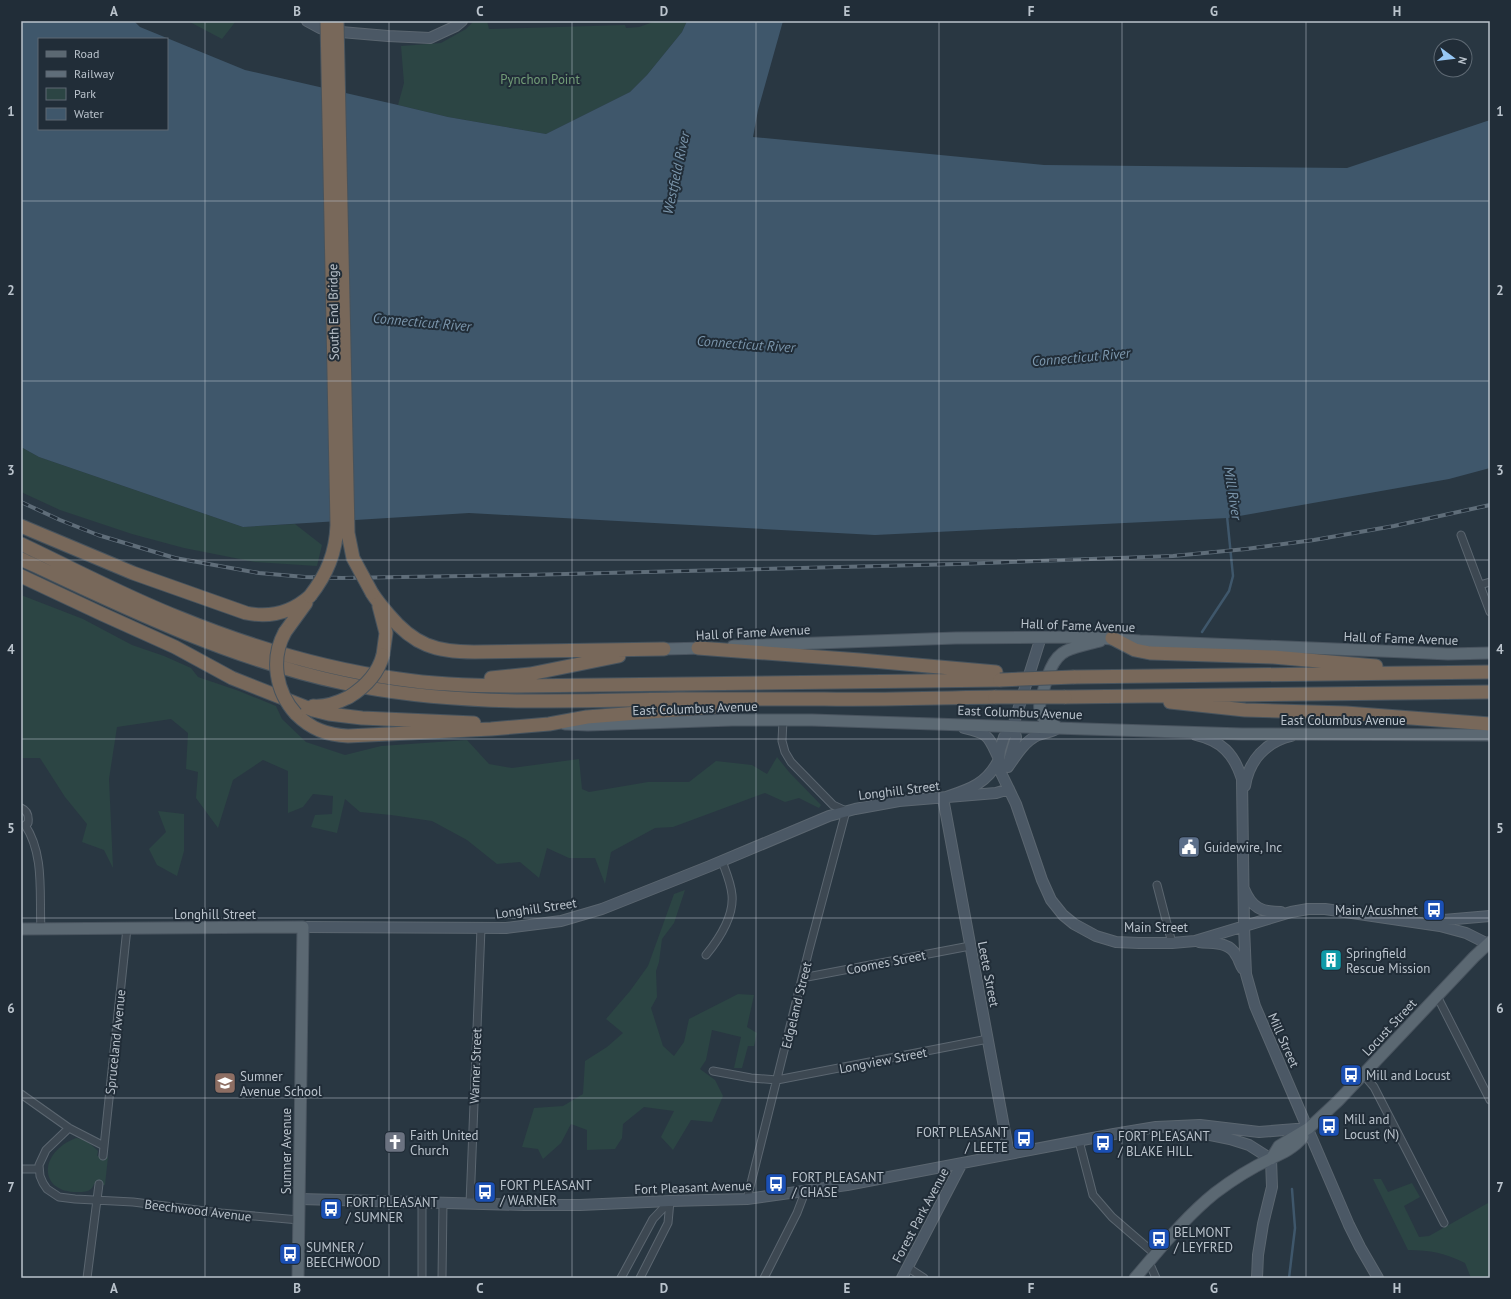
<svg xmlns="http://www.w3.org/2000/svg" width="1511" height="1299" font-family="'PT Sans',sans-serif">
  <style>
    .green { fill: #2c4544 }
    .water { fill: #3f576b; fill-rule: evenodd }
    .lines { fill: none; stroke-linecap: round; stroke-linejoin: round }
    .stream { stroke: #3f576b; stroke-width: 2.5 }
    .street-casing { stroke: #5b6670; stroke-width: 9 }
    .secondary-casing { stroke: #5b6670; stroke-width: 12 }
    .primary-casing { stroke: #49545f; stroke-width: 13 }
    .highway-casing { stroke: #47535d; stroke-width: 15 }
    .street { stroke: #3d4852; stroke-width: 7 }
    .secondary { stroke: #4b5865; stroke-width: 10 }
    .primary { stroke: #5b6872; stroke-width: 11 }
    .highway { stroke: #78685a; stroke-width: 13 }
    .rail-casing { stroke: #5f6d79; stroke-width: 4 }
    .rail { stroke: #212d38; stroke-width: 2.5; stroke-dasharray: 8; stroke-linecap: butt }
    .highway-bridge-casing { stroke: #47535d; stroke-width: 15; stroke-linecap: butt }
    .highway-bridge { stroke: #78685a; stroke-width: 13 }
    .grid { fill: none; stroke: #bac3cc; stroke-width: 1; stroke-opacity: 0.55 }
    .labels { text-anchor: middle; stroke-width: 4; stroke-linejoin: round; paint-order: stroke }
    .park-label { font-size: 13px; fill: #729c77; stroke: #212d38 }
    .street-label { font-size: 13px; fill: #bac3cc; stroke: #212d38 }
    .poi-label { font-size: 13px; fill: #bac3cc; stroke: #212d38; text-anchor: start }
    .water-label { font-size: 14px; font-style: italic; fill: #7c97ad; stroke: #212d38 }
    .neatline { fill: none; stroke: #bac3cc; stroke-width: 1.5 }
    .grid-label { font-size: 13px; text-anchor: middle; font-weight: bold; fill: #bac3cc }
  </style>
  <rect width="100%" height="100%" fill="#293742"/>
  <path class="green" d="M188 21H236L222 39Z
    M474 21H487L489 29 625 25 626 28 639 27 656 21H687L682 32 647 75 630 92 546 134 448 117 398 105 404 83 401 46 441 43 466 29Z
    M21 447 39 457 243 527 295 524 322 545 317 566 255 562 184 548 132 534 60 510 21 492Z
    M21 595 83 619 132 645 164 656 191 668 198 677 239 691 276 706 282 719 306 742 345 755 381 746 467 740 489 764 512 768 579 759 582 789 589 792 648 782H689L716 761 752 765 767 774 777 757 789 772 821 805 819 808 799 798 785 802 765 793 673 827 655 828 611 852 605 884 595 858H569L547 848 539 878 520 862 497 864 467 840 432 821 391 815 360 812 345 799 337 833 311 827 315 815 332 814 333 796 313 794 303 807 288 813V771L263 760 233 780 218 828 196 798 198 772 186 769 188 733 171 719 117 727 109 779 113 868 104 850 82 842 87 824 65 797 40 758H21Z
    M158 811 184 814V851L177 876 157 865 149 849 166 832Z
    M685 890 674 923 662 939 659 962 656 971 657 997 651 1008 663 1046 674 1056 684 1042 689 1019 738 994 754 995 747 1027 757 1033 754 1046H748L742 1068H734L741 1037 712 1030 706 1060 700 1069 715 1080 723 1096 712 1122 691 1120 673 1150 661 1137 674 1111 644 1107 623 1124 622 1138 615 1149 587 1150V1130L571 1124 561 1143 543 1159 538 1149 522 1147 534 1108 563 1106 583 1094 585 1061 607 1047 623 1033 606 1019 630 991 648 966 674 894Z
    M76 1138C85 1139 91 1144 98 1151L97 1156 108 1157 105 1185 94 1184C92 1191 86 1192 79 1192 37 1193 39 1152 76 1138Z
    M1373 1179H1381L1388 1192 1412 1183 1420 1197 1404 1206 1419 1237 1429 1236 1488 1203 1490 1206V1278H1471L1465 1263C1444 1253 1431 1250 1408 1250Z"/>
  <path class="water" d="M21 21H134L140 27 245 70 398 105 448 117 546 134 630 92 647 75 682 32 687 21H783L758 110 753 137 1044 165 1347 168 1490 120V468L1449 479 1228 518 875 535 469 513 243 527 39 457 21 447ZM39 39H167V129H39Z"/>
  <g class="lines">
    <path class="stream" d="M1202 632 1229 591 1233 576 1227 516
      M1289 1278 1295 1228 1292 1189"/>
    <g class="street-casing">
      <path id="street" d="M1461 535 1490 612
        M1480 585 1490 582
        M21 808C28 811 29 816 28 823L25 825
        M25 825C45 855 39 895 41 929
        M1157 885 1172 943
        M706 955C719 939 734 916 732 895 731 883 726 872 722 861
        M802 978 970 946
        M1437 996 1490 1100
        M713 1071 751 1078 777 1080 988 1039
        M1363 1074 1374 1087 1444 1223
        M21 1094 69 1128 104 1146
        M69 1128 46 1150 39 1165 40 1176 43 1183 47 1189 59 1197 75 1199 133 1202 221 1213 299 1220
        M1079 1141 1093 1195 1112 1217 1155 1254
        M103 1156 127 928
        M21 1169H39
        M747 1199 809 950 846 811 833 805 791 762 785 752 782 741 783 720
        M470 1204 481 928
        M1149 1262 1156 1278
        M907 1267 924 1278
        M87 1278 99 1184
        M422 1278V1202
        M442 1278 443 1203
        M621 1278 653 1219 670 1201
        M640 1278 668 1223 670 1201
        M764 1278 797 1213 805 1192"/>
    </g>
    <g class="secondary-casing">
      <path id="secondary" d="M307 21 320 28 329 31 388 36 430 38 456 26 462 21
        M1041 637 1013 726 1004 737 1000 750 999 759 1001 773 1016 804 1042 880 1051 900 1063 915 1074 924 1096 936 1116 942 1139 943H1172L1195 941 1291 912 1308 909H1325L1440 926 1466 933 1488 944
        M964 728C990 734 988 736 999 759 987 785 967 790 943 798L1009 1154
        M1196 735C1222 741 1234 754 1242 779L1244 927 1246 974 1255 1006 1349 1225 1360 1247 1378 1278
        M1009 761 1016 737 1013 726
        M1008 767C1017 754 1024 742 1038 735 1044 733 1051 732 1056 729
        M1245 786C1249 760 1266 742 1291 736
        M1244 889C1252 908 1261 912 1281 912
        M1432 921 1490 916
        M303 927 506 928 561 921 602 909 710 866 829 816 855 809 899 801 996 793 1009 789
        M1199 942C1212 944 1229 941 1236 955 1239 959 1240 965 1243 969
        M1186 1130 1230 1139 1249 1145 1271 1159 1272 1187 1263 1224 1258 1255 1257 1278
        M300 1199 524 1205H580L670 1201 747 1199 847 1185 1114 1134 1156 1127 1200 1125 1259 1132 1309 1128
        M902 1278 962 1163"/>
    </g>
    <g class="primary-casing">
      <path id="primary" d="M733 646 956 638 1085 637 1140 641 1406 652 1448 654 1490 653
        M664 649 706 648
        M565 724 588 725 732 720H812L1242 734 1490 735
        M1056 726C1045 723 1038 715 1040 703 1045 687 1049 659 1066 651 1076 646 1089 644 1100 641
        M21 929 303 927 298 1278
        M1271 1159 1279 1146 1309 1128 1338 1101 1474 957 1490 942
        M1135 1278C1160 1249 1185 1217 1215 1193 1232 1180 1251 1168 1270 1159 1283 1153 1294 1148 1303 1137"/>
    </g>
    <g class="highway-casing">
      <path id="highway" d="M21 526 133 573 246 613C270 618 292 612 310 596
        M21 544C74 569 126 597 180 618 249 646 325 669 399 679 438 685 477 686 517 686L1000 680
        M21 559C125 608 230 659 343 683 454 707 566 701 678 699 727 699 775 699 824 699 881 700 938 698 995 697
        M21 576 102 614 175 647 232 678 313 710 329 714 362 718 474 723
        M372 593C377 601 383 608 389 615 414 645 436 652 474 652L664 649
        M379 606 386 633 383 655
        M285 632 306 603
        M1112 638 1135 650 1150 653 1273 657 1376 666
        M698 648 860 660 996 672
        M1074 677 1490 672
        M491 678 530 674 619 656
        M1065 697 1490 692
        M1170 702 1245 710 1346 713 1490 724
        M313 706C326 707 337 703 349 697
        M296 714C311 729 327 735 348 736L491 729 549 724 587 717 714 707"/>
    </g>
    <use href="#street" class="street"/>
    <use href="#secondary" class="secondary"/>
    <use href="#primary" class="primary"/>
    <use href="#highway" class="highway"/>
    <g class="rail-casing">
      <path id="rail" d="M21 502 60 520 98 535 175 558 259 573 305 577 342 578 526 575 958 564 1173 556 1246 549 1314 540 1394 526 1490 505"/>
    </g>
    <use href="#rail" class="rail"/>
    <g class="highway-bridge-casing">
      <path id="highway-bridge" d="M337 21 348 533 353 558 372 593
        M310 596C327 574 336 553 337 525L327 21
        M285 632C270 659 276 692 296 714
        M1000 680 1074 677
        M349 697C365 687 378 674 383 655
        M995 697H1065"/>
    </g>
    <use href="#highway-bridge" class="highway-bridge"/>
  </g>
  <path class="grid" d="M205 21V1278M389 21V1278M572 21V1278M756 21V1278M939 21V1278M1122 21V1278M1306 21V1278M21 201H1490M21 381H1490M21 560H1490M21 739H1490M21 918H1490M21 1098H1490"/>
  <defs>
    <g id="civic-square" transform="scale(1.15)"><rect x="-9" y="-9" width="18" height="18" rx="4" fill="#5c6f8a" stroke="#212d38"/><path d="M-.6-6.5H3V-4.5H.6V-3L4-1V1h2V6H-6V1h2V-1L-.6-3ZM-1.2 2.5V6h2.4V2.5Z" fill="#fff"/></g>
    <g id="bus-square" transform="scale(1.15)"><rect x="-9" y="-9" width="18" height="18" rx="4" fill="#1a4fb4" stroke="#212d38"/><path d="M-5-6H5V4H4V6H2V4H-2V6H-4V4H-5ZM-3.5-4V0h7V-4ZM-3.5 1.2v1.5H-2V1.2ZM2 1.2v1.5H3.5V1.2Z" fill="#fff"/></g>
    <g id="building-square" transform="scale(1.15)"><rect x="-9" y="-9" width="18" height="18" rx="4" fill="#0f9aa8" stroke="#212d38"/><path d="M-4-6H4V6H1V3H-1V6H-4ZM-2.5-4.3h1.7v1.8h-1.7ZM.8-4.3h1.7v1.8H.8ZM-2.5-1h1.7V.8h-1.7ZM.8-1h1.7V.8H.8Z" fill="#fff"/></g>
    <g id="school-square" transform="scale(1.15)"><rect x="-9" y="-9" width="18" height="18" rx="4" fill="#8d6e63" stroke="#212d38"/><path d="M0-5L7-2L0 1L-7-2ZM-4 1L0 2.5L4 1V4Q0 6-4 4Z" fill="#fff"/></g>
    <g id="church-square" transform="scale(1.15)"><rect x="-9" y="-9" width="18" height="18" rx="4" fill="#6b7280" stroke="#212d38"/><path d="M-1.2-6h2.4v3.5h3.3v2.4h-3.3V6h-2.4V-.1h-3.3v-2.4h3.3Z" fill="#fff"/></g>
  </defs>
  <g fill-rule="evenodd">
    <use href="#civic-square" x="1189" y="847"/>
    <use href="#bus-square" x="1434" y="910"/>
    <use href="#building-square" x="1331" y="960"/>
    <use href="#bus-square" x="1351" y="1075"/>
    <use href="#school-square" x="225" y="1083"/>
    <use href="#bus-square" x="1329" y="1126"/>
    <use href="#bus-square" x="1024" y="1139"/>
    <use href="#church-square" x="395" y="1142"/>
    <use href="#bus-square" x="1103" y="1143"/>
    <use href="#bus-square" x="776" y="1184"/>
    <use href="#bus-square" x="485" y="1192"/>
    <use href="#bus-square" x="331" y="1209"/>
    <use href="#bus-square" x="1159" y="1239"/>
    <use href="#bus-square" x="290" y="1254"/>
  </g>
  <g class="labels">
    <g class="park-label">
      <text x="540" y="84">Pynchon Point</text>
    </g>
    <g class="street-label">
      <text transform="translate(333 312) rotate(-91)" y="5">South End Bridge</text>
      <text transform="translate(1078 625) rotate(2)" y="5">Hall of Fame Avenue</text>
      <text transform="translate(753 632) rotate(-3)" y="5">Hall of Fame Avenue</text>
      <text transform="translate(1401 638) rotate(2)" y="5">Hall of Fame Avenue</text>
      <text transform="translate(695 708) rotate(-2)" y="5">East Columbus Avenue</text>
      <text transform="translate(1020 712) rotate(2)" y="5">East Columbus Avenue</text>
      <text x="1343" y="725">East Columbus Avenue</text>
      <text transform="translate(899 790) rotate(-7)" y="5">Longhill Street</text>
      <text transform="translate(536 908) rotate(-8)" y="5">Longhill Street</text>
      <text x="215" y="919">Longhill Street</text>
      <text x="1156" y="932">Main Street</text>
      <text transform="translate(886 962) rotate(-11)" y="5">Coomes Street</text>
      <text transform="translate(989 974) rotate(79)" y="5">Leete Street</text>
      <text transform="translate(796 1005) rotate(-76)" y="5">Edgeland Street</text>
      <text transform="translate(1389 1027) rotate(-47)" y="5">Locust Street</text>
      <text transform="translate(1284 1040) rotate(66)" y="5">Mill Street</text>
      <text transform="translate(115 1042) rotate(-84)" y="5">Spruceland Avenue</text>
      <text transform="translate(883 1060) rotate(-11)" y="5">Longview Street</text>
      <text transform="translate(475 1066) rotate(-88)" y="5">Warner Street</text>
      <text transform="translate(286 1151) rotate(-90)" y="5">Sumner Avenue</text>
      <text transform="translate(693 1187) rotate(-2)" y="5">Fort Pleasant Avenue</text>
      <text transform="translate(198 1210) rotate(7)" y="5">Beechwood Avenue</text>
      <text transform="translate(920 1215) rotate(-62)" y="5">Forest Park Avenue</text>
    </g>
    <g class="poi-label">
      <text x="1204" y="852">Guidewire, Inc</text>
      <text x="1418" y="915" text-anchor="end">Main/Acushnet</text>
      <text x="1346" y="958">Springfield<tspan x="1346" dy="15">Rescue Mission</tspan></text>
      <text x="1366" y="1080">Mill and Locust</text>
      <text x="240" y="1081">Sumner<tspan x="240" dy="15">Avenue School</tspan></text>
      <text x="1344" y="1124">Mill and<tspan x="1344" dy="15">Locust (N)</tspan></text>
      <text x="1008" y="1137" text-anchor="end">FORT PLEASANT<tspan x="1008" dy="15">/ LEETE</tspan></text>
      <text x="410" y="1140">Faith United<tspan x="410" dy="15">Church</tspan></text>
      <text x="1118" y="1141">FORT PLEASANT<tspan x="1118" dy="15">/ BLAKE HILL</tspan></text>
      <text x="792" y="1182">FORT PLEASANT<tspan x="792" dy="15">/ CHASE</tspan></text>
      <text x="500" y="1190">FORT PLEASANT<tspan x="500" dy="15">/ WARNER</tspan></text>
      <text x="346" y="1207">FORT PLEASANT<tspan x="346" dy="15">/ SUMNER</tspan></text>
      <text x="1174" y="1237">BELMONT<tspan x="1174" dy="15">/ LEYFRED</tspan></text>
      <text x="306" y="1252">SUMNER /<tspan x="306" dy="15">BEECHWOOD</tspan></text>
    </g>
    <g class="water-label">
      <text transform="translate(676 173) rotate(-78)" y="5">Westfield River</text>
      <text transform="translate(422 322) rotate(5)" y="5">Connecticut River</text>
      <text transform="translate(746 344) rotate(4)" y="5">Connecticut River</text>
      <text transform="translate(1081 357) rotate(-5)" y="5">Connecticut River</text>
      <text transform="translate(1233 493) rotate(81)" y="5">Mill River</text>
    </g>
  </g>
  <rect width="1511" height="1299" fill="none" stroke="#212d38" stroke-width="44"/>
  <rect x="38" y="38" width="130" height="92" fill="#212d38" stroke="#5e6973"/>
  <rect x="46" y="51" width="20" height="6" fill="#5b6872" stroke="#5e6973"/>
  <text x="74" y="58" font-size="12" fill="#bac3cc">Road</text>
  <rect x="46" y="71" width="20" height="6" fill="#5f6d79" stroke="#5e6973"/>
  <text x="74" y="78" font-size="12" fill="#bac3cc">Railway</text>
  <rect x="46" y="88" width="20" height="12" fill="#2c4544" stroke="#5e6973"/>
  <text x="74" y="98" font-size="12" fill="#bac3cc">Park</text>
  <rect x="46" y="108" width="20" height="12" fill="#3f576b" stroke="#5e6973"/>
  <text x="74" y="118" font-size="12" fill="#bac3cc">Water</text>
  <g transform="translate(1453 58) rotate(105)"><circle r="19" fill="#212d38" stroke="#5e6973"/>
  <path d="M0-3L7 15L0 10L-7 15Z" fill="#97c7f4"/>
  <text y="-6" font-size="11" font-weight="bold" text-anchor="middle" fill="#bac3cc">N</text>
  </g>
  <rect x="22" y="22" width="1467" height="1255" class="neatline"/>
  <g class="grid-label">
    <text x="114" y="16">A</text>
    <text x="297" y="16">B</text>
    <text x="480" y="16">C</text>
    <text x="664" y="16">D</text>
    <text x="847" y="16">E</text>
    <text x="1031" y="16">F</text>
    <text x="1214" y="16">G</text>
    <text x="1397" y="16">H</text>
    <text x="11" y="116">1</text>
    <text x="1500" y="116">1</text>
    <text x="11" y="295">2</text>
    <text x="1500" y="295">2</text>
    <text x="11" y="475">3</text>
    <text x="1500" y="475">3</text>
    <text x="11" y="654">4</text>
    <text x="1500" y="654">4</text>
    <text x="11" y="833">5</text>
    <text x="1500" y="833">5</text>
    <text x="11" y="1013">6</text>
    <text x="1500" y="1013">6</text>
    <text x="11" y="1192">7</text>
    <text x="1500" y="1192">7</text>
    <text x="114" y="1293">A</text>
    <text x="297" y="1293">B</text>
    <text x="480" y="1293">C</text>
    <text x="664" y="1293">D</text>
    <text x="847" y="1293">E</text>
    <text x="1031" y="1293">F</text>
    <text x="1214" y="1293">G</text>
    <text x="1397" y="1293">H</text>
  </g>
</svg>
